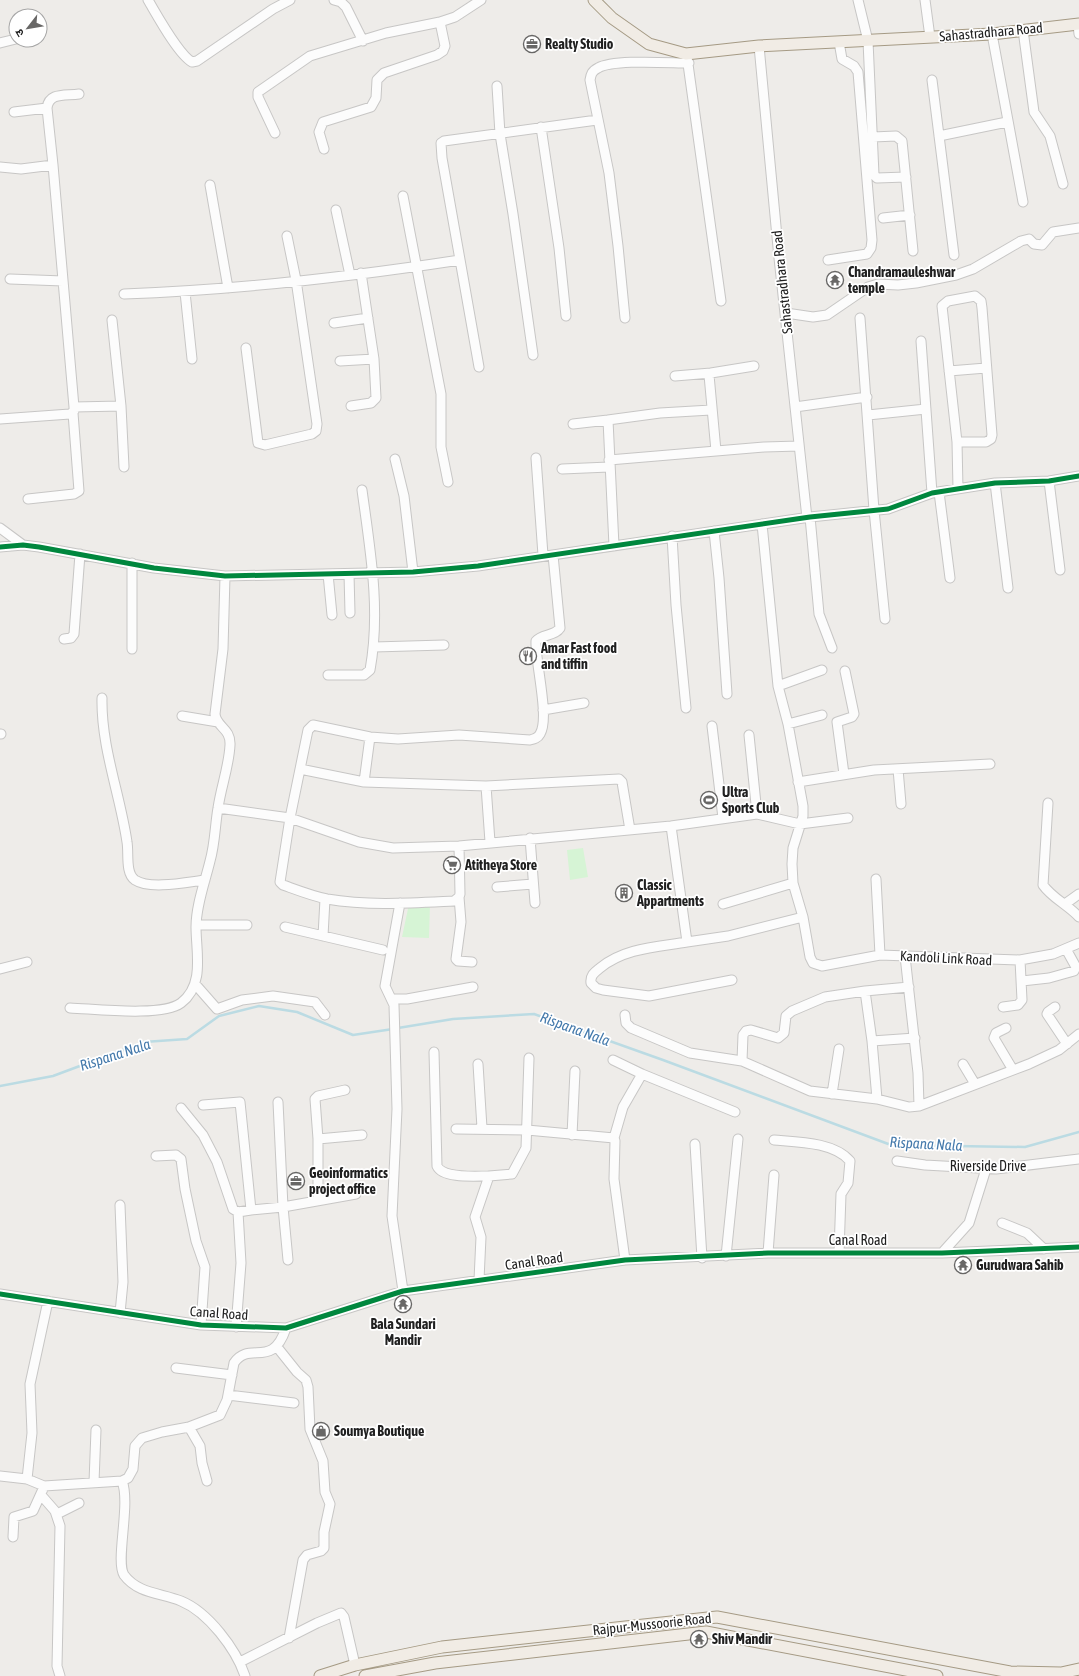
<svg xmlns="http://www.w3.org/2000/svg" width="1079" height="1676" font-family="'Asap Condensed','Noto Sans Devanagari',sans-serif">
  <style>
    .park { fill: #d6f4d5 }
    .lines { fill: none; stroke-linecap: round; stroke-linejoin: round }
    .stream { stroke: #bbdbe3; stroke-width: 2.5 }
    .minor-casing { stroke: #c7c6c5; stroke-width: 11 }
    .major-casing { stroke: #a59a84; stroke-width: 13 }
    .minor { stroke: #fcfcfc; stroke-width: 9 }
    .major { stroke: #f1ece5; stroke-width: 11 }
    .cycleway-casing { stroke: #fff; stroke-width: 8 }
    .cycleway { stroke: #00873e; stroke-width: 5 }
    .labels { text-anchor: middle; stroke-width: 3.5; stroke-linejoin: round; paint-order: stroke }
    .street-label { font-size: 14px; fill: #202020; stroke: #fff }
    .poi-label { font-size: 14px; font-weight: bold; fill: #202020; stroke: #fff; text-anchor: start }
    .water-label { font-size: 15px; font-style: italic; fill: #457aac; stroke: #fff }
  </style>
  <rect width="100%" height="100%" fill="#eeece9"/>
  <path class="park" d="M583 848 588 877 570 880 567 850Z
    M409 904H430L429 938 402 937Z"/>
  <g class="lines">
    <path class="stream" d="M398 1028 453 1019 534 1014 663 1060 891 1145 1025 1147 1079 1132
      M0 1086 53 1076 144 1042 187 1039 219 1016 259 1006 297 1012 353 1035 393 1029"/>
    <g class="minor-casing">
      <path id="minor" d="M148 0C157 15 178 54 192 62L197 61 273 9 290 0
        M334 0 341 2 346 7 363 41
        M858 0 868 41 874 175 877 178 906 177
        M925 0 930 37
        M1078 25 1079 34
        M1023 30 1034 112 1050 136 1063 184
        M992 34 1023 202
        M0 43 16 39
        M759 46 779 258 807 518
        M687 57 721 301
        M932 80 954 255
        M497 86 500 134 513 214 533 355
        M14 112 47 108
        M541 127 559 248 566 316
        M275 133 258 97V92L310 56 386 33 440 22 455 17 481 0
        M939 136 1007 122
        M873 137 896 136 902 141 913 251
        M324 149 319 132 323 122 371 107 376 98 377 80 384 73 437 55 443 51 445 46 440 22
        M53 165 47 108C49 92 65 96 79 94
        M0 167 21 169 53 165 74 407V411L70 414 0 419
        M210 185 228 288
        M403 196 441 394V447L448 482
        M336 210 350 275
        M883 218 910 215
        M828 260 867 254 871 248 872 240 858 72 854 66 842 59 839 42
        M10 279 63 281
        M185 292 192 359
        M124 294C236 290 349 277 460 260
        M786 313 813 317 827 315 868 287 878 284 898 285 916 283 956 275 973 269 1021 241 1029 239 1034 244 1042 245 1053 232 1079 228
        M625 318 618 246 609 173 590 80C591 74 592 71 598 68 614 59 669 63 689 63
        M860 318 874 510 885 619
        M112 320 121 406 124 467
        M334 323 368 318
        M921 341 932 493
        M246 348 258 443 265 445 312 434 316 431 317 424 296 280 287 236
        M340 361 374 359
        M479 367 442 158 441 143 444 141 597 120
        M949 371 986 368
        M675 376 711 373
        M351 406 371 403 376 398 374 359 361 273
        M74 407 121 406
        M795 407 867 397
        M868 415 926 409
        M573 424 608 420
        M957 442H986L991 439 992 435 982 308 981 301 975 296 948 301 942 306 957 442 958 489
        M716 451 709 375 711 373 754 366
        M536 458 543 555
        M395 459 404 496 413 572
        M609 460 764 447 799 446
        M562 469 609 467
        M1049 481 1060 570
        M995 483 1008 588
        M939 492 950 578
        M28 499 74 494 79 491 73 413
        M810 517 819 614 832 648
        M762 524 778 686 788 724 803 806V816L793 848 792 864 793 883 803 917 810 957 813 963 822 966 880 955 1020 960 1053 954 1079 943
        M0 528 23 545
        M714 531 719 578 727 694
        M672 536 676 605 686 708
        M614 546 608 420 660 413 711 410
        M0 547 23 545 39 547 154 568 225 576 413 572 478 566 810 517 888 509 932 493 995 483 1049 481 1079 476
        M328 574 332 615
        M349 574 350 613
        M64 639 71 638 74 634 80 554
        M374 647 444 645
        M132 649V563
        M328 675H364L370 670C381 610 370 549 362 490
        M778 686 822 670
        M102 698C101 747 120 794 127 842 129 853 125 873 135 880 150 890 188 882 205 880
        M543 710 584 703
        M182 716 218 722
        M788 724 822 715
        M712 726 723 818
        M0 734H1
        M749 735 757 814
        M300 769 364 782 486 786
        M898 769 901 804
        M844 774 837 722 852 717 854 714 845 671
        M364 782 370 737
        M798 782 874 770 990 764
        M1048 803 1043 885C1052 898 1068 905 1079 917
        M218 808 290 818 308 730 313 725 370 737 398 739 459 735 530 740C534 739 538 738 540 734 550 718 535 662 536 641 542 634 555 636 560 628L553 555
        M671 826 687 942C657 947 624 948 600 968 595 972 590 975 591 983L596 988 603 990 649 996 732 980
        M530 838 535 903
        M490 842 486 786 619 779 622 782 630 830
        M459 846 460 894 459 897 454 901C412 903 368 906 327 899 312 896 297 890 283 885L280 882 290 818 359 842 393 848 459 846 671 826 757 814 800 824 848 818
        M876 879 880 955
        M497 887 533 884
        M459 897 461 922 456 959 458 961 472 962
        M400 903 385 986 394 1005 397 1109 392 1216 403 1291
        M723 904 793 883
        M1065 904 1079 894
        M196 925H247
        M285 927 383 950
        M323 936 325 899
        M687 942 728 936 803 917
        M905 956 918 1073 919 1106
        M0 969 27 962
        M1022 981 1049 978 1074 971 1076 967 1066 949
        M195 984 217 1009 242 1000 273 996 315 1002 325 1015
        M392 999H407L473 987
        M1003 1007 1018 1005 1022 1000 1020 960
        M1055 1007 1048 1012 1047 1014 1067 1044
        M70 1008C96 1009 162 1017 181 1003 205 985 196 952 196 927 196 905 205 882 210 861 215 844 215 825 218 808 221 787 229 766 230 745 231 728 216 727 215 714L223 649 225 576
        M625 1015 626 1023 631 1028 690 1053 742 1061 810 1091 877 1099 909 1107 919 1106 1029 1064 1059 1050 1079 1034
        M1006 1028 996 1033 994 1038 1013 1070
        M872 1041 915 1038
        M434 1052 437 1166C443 1179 476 1176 489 1176L475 1217 481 1237 479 1280
        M613 1060 642 1074 735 1112
        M742 1061 743 1035 746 1031 751 1030 778 1038 784 1033 786 1016 792 1011 825 997 865 991
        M478 1064 482 1128
        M963 1064 975 1084
        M832 1094 839 1049
        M877 1099 872 1041 865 991 909 987
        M278 1102 283 1207 288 1260
        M203 1105 240 1102 251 1210 238 1212
        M181 1108 203 1135 217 1162 233 1209 238 1212 241 1263 236 1327
        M456 1129 527 1130 614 1138 615 1141 614 1179 625 1260
        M572 1135 575 1071
        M614 1138 623 1107 642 1074
        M318 1139 362 1135
        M774 1140C797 1142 834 1142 850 1161L848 1183 841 1194 839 1252
        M695 1144 702 1258
        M156 1156 176 1155 181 1159 185 1189 196 1241 205 1267 201 1325
        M897 1161 925 1165 996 1169 1079 1159
        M489 1176 512 1174 526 1148 529 1058
        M318 1200V1139L315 1099 318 1096 345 1090
        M120 1205 123 1282 120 1313
        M251 1210 283 1207 356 1194
        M1002 1223 1027 1233 1044 1249
        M768 1253 774 1175
        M942 1253 969 1223 986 1169
        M726 1256 738 1139
        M0 1294 201 1325 286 1328 403 1291 625 1260 768 1253H942L1079 1247
        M277 1347 297 1372 306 1380 308 1387 310 1429 323 1461 325 1492 330 1504 324 1532V1548L321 1551 307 1555 303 1560 289 1638
        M176 1368 232 1375
        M228 1395 294 1403
        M189 1427 200 1446 202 1463 207 1481
        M0 1476 27 1479 44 1486 122 1481 128 1478 133 1469 135 1446 142 1438 162 1432 189 1427 220 1415 227 1400 234 1363C250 1340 272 1370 286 1328
        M27 1479 32 1433 30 1384 48 1301
        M122 1481C131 1504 115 1561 124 1575 138 1594 162 1593 181 1601 208 1612 236 1649 245 1676
        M94 1482 96 1430
        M41 1495 55 1511 60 1526 57 1666 60 1676
        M57 1514 79 1503
        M13 1537 14 1517 33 1511 43 1489
        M240 1662 317 1623 341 1613 344 1617 355 1665"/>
    </g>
    <g class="major-casing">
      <path id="major" d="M594 0 612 18 649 44 686 54 759 46 992 34 1079 24
        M320 1676 355 1665 442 1647 717 1617 1010 1672 1061 1673 1079 1669
        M365 1676 435 1663 706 1632 937 1676"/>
    </g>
    <use href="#minor" class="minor"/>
    <use href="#major" class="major"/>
    <g class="cycleway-casing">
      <path id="cycleway" d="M0 547 23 545 39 547 154 568 225 576 413 572 478 566 810 517 888 509 932 493 995 483 1049 481 1079 476
        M0 1294 201 1325 286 1328 403 1291 625 1260 768 1253H942L1079 1247"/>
    </g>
    <use href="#cycleway" class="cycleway"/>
  </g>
  <defs>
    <g id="office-ring" transform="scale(0.9)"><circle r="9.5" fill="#fff" stroke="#686766" stroke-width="1.5"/><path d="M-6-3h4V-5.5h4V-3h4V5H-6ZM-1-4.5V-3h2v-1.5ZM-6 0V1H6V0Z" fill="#686766"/></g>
    <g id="temple-ring" transform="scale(0.9)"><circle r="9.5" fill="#fff" stroke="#686766" stroke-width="1.5"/><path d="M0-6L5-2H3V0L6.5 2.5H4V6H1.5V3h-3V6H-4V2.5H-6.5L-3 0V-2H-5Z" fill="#686766"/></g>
    <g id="restaurant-ring" transform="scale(0.9)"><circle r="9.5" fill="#fff" stroke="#686766" stroke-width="1.5"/><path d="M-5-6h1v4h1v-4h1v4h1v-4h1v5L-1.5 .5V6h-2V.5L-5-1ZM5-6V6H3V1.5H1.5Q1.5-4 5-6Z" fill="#686766"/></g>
    <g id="stadium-ring" transform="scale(0.9)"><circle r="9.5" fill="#fff" stroke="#686766" stroke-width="1.5"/><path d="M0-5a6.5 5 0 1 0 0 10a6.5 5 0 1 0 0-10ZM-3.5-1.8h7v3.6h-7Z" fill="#686766"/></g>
    <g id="supermarket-ring" transform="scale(0.9)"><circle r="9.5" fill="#fff" stroke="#686766" stroke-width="1.5"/><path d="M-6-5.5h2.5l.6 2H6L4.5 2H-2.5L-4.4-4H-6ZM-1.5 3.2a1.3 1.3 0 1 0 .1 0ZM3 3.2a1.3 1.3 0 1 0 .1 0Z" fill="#686766"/></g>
    <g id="building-ring" transform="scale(0.9)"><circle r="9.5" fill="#fff" stroke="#686766" stroke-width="1.5"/><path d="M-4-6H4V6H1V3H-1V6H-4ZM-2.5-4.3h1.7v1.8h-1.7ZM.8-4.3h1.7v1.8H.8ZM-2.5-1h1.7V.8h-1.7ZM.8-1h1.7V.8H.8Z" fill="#686766"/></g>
    <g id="shop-ring" transform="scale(0.9)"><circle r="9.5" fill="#fff" stroke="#686766" stroke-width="1.5"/><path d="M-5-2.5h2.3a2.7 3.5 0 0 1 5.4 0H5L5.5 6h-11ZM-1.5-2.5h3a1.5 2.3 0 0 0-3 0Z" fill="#686766"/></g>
  </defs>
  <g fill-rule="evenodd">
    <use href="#office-ring" x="532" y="44"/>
    <use href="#temple-ring" x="835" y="280"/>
    <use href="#restaurant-ring" x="528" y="656"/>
    <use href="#stadium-ring" x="709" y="800"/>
    <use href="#supermarket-ring" x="452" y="865"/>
    <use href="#building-ring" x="624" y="893"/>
    <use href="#office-ring" x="296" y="1181"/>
    <use href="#temple-ring" x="963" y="1265"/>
    <use href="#temple-ring" x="403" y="1304"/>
    <use href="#shop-ring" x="321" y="1431"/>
    <use href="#temple-ring" x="699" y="1639"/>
  </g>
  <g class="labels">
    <g class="street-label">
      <text transform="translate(991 32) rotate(-5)" y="5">Sahastradhara Road</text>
      <text transform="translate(782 282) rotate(-96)" y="5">Sahastradhara Road</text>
      <text transform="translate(946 958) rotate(3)" y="5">Kandoli Link Road</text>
      <text x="988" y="1171">Riverside Drive</text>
      <text x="858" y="1245">Canal Road</text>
      <text transform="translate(534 1261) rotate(-8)" y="5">Canal Road</text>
      <text transform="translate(219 1313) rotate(4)" y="5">Canal Road</text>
      <text transform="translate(652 1624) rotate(-6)" y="5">Rajpur-Mussoorie Road</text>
    </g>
    <g class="poi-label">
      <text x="545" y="49">Realty Studio</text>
      <text x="848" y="277">Chandramauleshwar<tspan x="848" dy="16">temple</tspan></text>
      <text x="541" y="653">Amar Fast food<tspan x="541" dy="16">and tiffin</tspan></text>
      <text x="722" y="797">Ultra<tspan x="722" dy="16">Sports Club</tspan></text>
      <text x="465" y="870">Atitheya Store</text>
      <text x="637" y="890">Classic<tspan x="637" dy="16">Appartments</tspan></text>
      <text x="309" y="1178">Geoinformatics<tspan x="309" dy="16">project office</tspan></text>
      <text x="976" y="1270">Gurudwara Sahib</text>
      <text x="403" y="1329" text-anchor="middle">Bala Sundari<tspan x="403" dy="16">Mandir</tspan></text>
      <text x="334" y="1436">Soumya Boutique</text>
      <text x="712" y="1644">Shiv Mandir</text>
    </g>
    <g class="water-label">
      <text transform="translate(575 1029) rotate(20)" y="5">Rispana Nala</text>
      <text transform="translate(115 1055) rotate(-18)" y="5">Rispana Nala</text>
      <text transform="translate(926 1144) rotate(3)" y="5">Rispana Nala</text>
    </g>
  </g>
  <g transform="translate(28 28) rotate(239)"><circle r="19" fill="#ffffff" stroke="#a6a6a6"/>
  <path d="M0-3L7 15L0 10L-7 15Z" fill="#686766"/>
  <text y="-6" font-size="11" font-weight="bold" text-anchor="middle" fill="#202020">उ</text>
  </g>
</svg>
